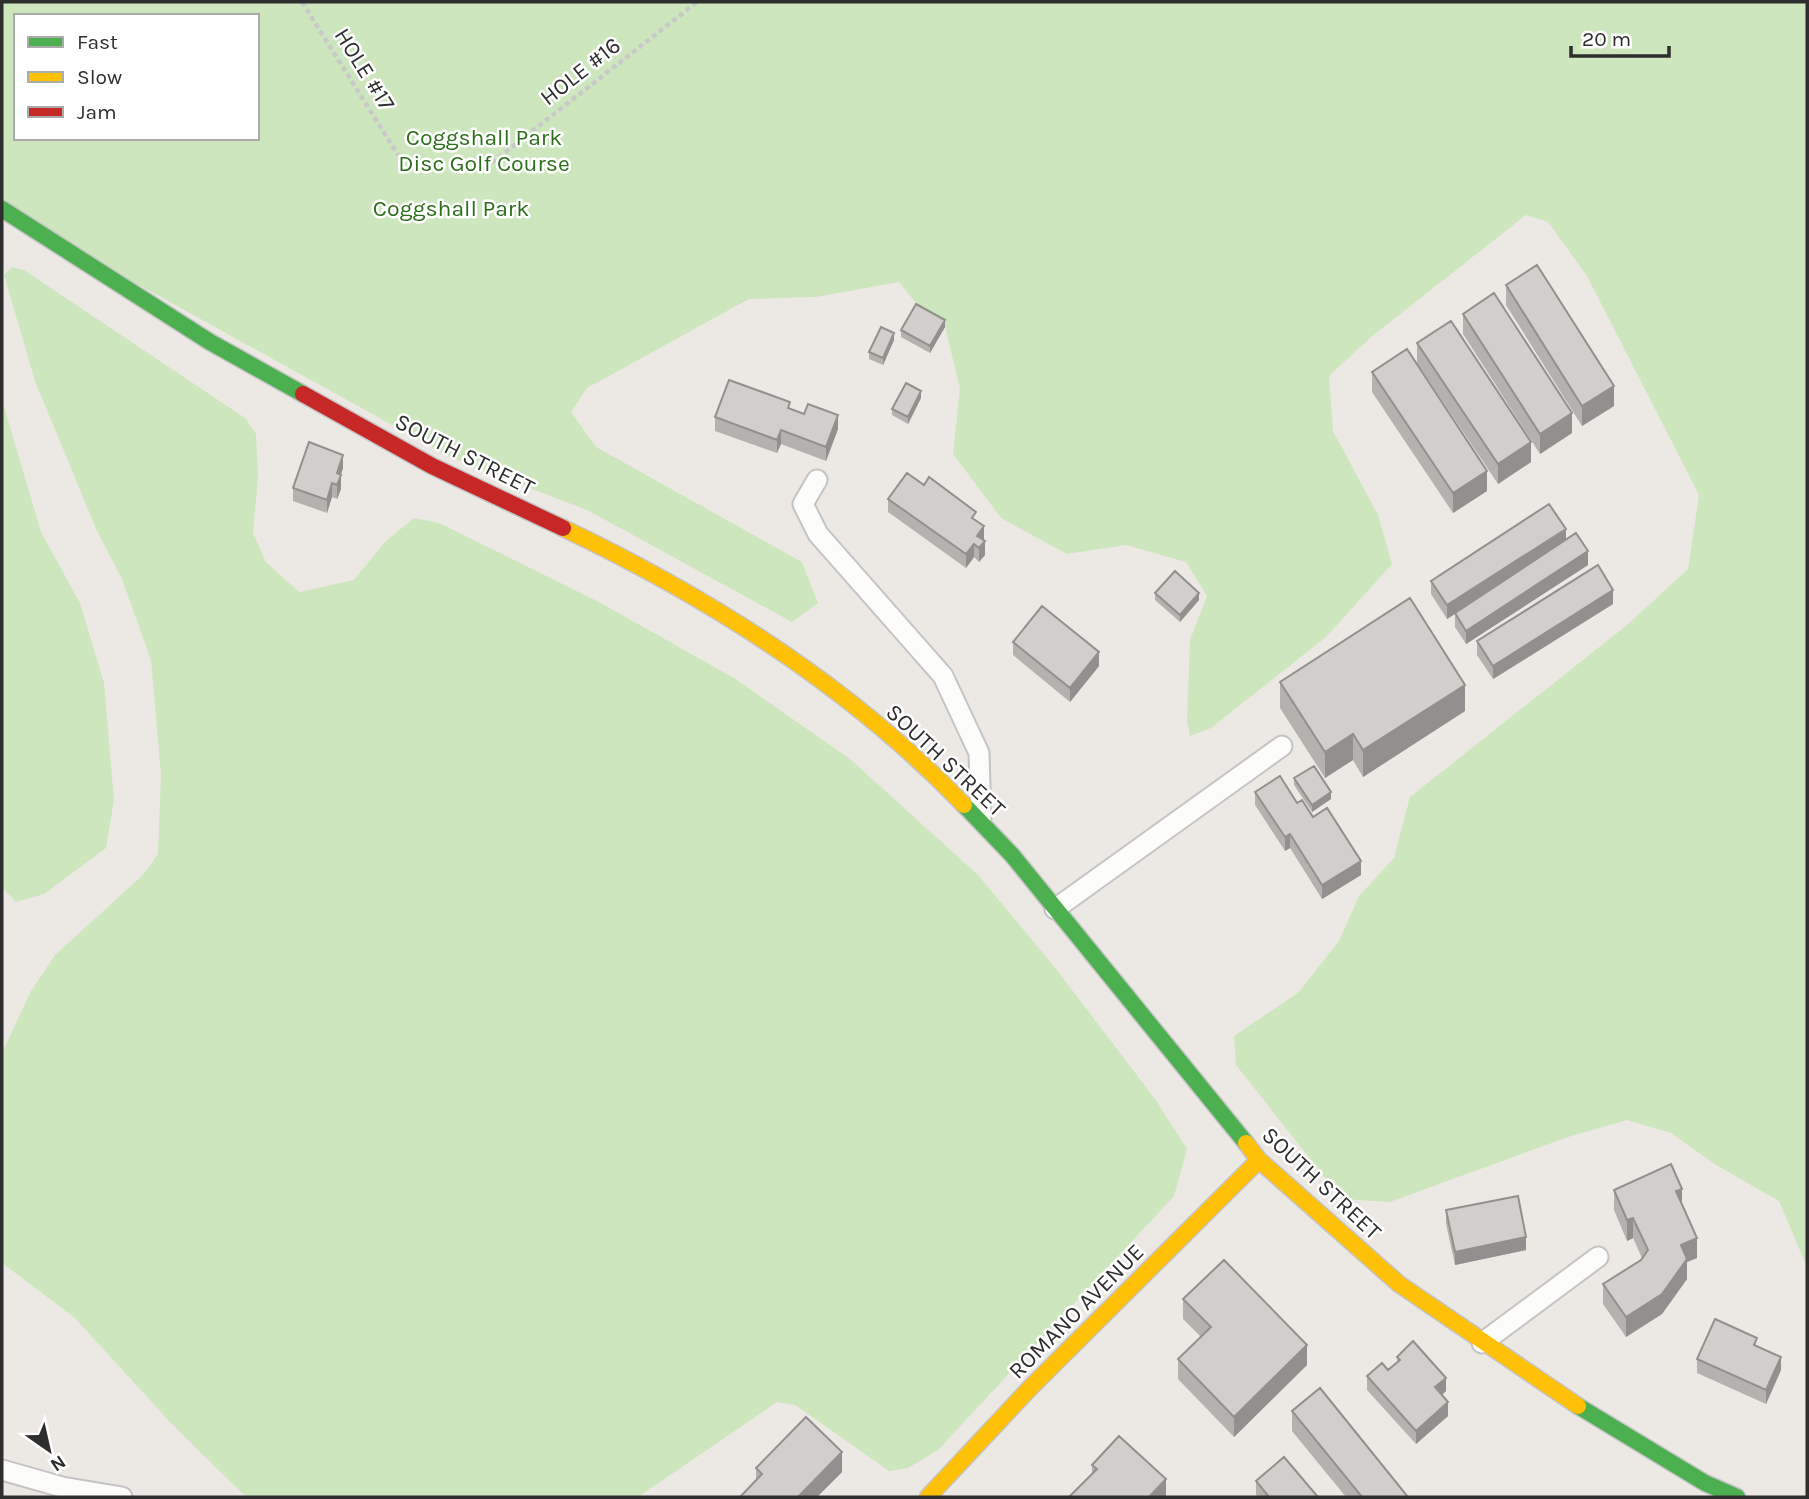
<svg xmlns="http://www.w3.org/2000/svg" width="1809" height="1499" font-family="Karla,sans-serif">
  <style>
    .green { fill: #cee6be; fill-rule: evenodd }
    .lines { fill: none; stroke-linecap: round; stroke-linejoin: round }
    .lane-casing { stroke: #c5c4c5; stroke-width: 23 }
    .fast-casing { stroke: #c5c4c5; stroke-width: 19 }
    .slow-casing { stroke: #c5c4c5; stroke-width: 19 }
    .jam-casing { stroke: #c5c4c5; stroke-width: 19 }
    .path { stroke: #c9c9c8; stroke-width: 4.5; stroke-dasharray: 5 3.5; stroke-linecap: butt }
    .lane { stroke: #fcfcfb; stroke-width: 19 }
    .fast { stroke: #4caf50; stroke-width: 16 }
    .slow { stroke: #ffc107; stroke-width: 16 }
    .jam { stroke: #c62828; stroke-width: 16 }
    .wall { fill: #b4b1af }
    .shaded-wall { fill: #92908e }
    .building { fill: #d1cecb; stroke: #92908e; stroke-width: 2 }
    .labels { text-anchor: middle; stroke-width: 5; stroke-linejoin: round; paint-order: stroke }
    .street-label { font-size: 23px; fill: #2e2e2e; stroke: #fff }
    .park-label { font-size: 23px; fill: #2c6e1b; stroke: #fff }
  </style>
  <rect width="100%" height="100%" fill="#ece8e4"/>
  <path class="green" d="M2 2H1807V1267L1779 1201 1716 1165 1671 1133 1627 1120 1568 1137 1390 1202 1342 1199 1236 1065 1234 1036 1299 992 1339 941 1359 896 1394 858 1410 797 1627 625 1688 569 1699 495 1587 276 1548 222 1526 215 1371 337 1329 376 1333 431 1378 515 1392 564 1326 637 1211 728 1190 736 1187 721 1190 640 1207 596 1186 562 1126 545 1067 554 1001 518 953 454 960 388 945 327 929 319 899 282 816 297 749 299 587 388 571 412 596 447 802 562 818 603 792 622 589 511 448 456 2 209ZM16 16H257V138H16Z
    M12 267 24 270 245 418 256 434 258 476 253 533 266 562 299 592 354 580 386 541 414 518 439 523 597 601 734 678 850 759 978 875 1053 965 1155 1099 1187 1149 1174 1196 938 1450 908 1468 889 1471 795 1405 777 1402 638 1497H246L170 1422 75 1318 2 1263V1053L31 991 55 955 143 875 158 854 161 775 151 660 122 579 97 531 35 381 4 275Z
    M2 400 41 532 80 603 104 683 114 800 106 848 44 894 16 902 2 887Z"/>
  <g class="lines">
    <g class="lane-casing">
      <path id="lane" d="M817 480 803 504 818 534 943 676 979 753 981 819
        M1055 909 1282 746
        M1482 1343 1598 1257
        M2 1470 62 1487 122 1497"/>
    </g>
    <g class="fast-casing">
      <path id="fast" d="M2 209 210 342 303 394
        M964 805 1012 855 1246 1143
        M1578 1406 1705 1483 1737 1497"/>
    </g>
    <g class="slow-casing">
      <path id="slow" d="M563 528C710 598 851 687 964 805
        M1246 1143 1259 1160 1399 1284 1578 1406
        M928 1497 1030 1388 1259 1160"/>
    </g>
    <g class="jam-casing">
      <path id="jam" d="M303 394 432 466 563 528"/>
    </g>
    <path class="path" d="M302 2 398 155
      M485 168 697 2"/>
    <use href="#lane" class="lane"/>
    <use href="#fast" class="fast"/>
    <use href="#slow" class="slow"/>
    <use href="#jam" class="jam"/>
  </g>
  <path class="wall" d="M1506 285 1614 406 1582 426 1506 305Z
    M1463 314 1572 433 1540 454 1463 334Z
    M945 327 930 353 901 337V330Z
    M894 340 883 365 869 359V352Z
    M1417 343 1531 462 1498 484 1417 363Z
    M1372 372 1487 491 1453 513 1372 392Z
    M921 398 908 424 892 415V409Z
    M790 409 838 429 826 461 781 444 777 453 715 431V417Z
    M343 468 341 475V489L337 499 332 497 327 513 293 501V488Z
    M888 499 984 540 985 555 979 562 974 557 966 568 888 512Z
    M1566 540 1588 565 1466 644 1455 627V614L1447 619 1431 594V581Z
    M1155 593 1199 600 1180 622 1155 600Z
    M1613 604 1493 679 1477 655V641Z
    M1013 642 1099 666 1070 702 1013 655Z
    M1280 682 1465 711 1363 777 1353 760 1325 778 1280 708Z
    M1294 778 1331 799 1312 812 1294 785Z
    M1255 792 1297 803 1313 817 1361 875 1322 899 1290 848 1285 851 1255 805Z
    M1614 1190 1682 1205 1697 1258 1687 1262V1279L1662 1314 1626 1337 1603 1304V1284L1641 1260 1642 1258 1633 1238 1627 1241 1614 1210Z
    M1446 1210 1526 1250 1455 1265 1446 1224Z
    M1183 1299 1307 1365 1234 1437 1178 1379V1359L1201 1337 1183 1319Z
    M1397 1357 1446 1391 1442 1395 1448 1416 1416 1444 1367 1390V1376L1388 1370 1397 1362Z
    M1697 1359 1781 1370 1766 1404 1697 1373Z
    M1292 1411 1408 1497H1346L1292 1431Z
    M1092 1465 1166 1497 1092 1474Z
    M756 1468 842 1472 817 1497H740L756 1481Z
    M1256 1481 1318 1497H1258L1256 1495Z"/>
  <path class="shaded-wall" d="M945 320V327L930 353V346Z
    M894 333V340L883 365V358Z
    M1614 386V406L1582 426V406Z
    M921 391V398L908 424V417Z
    M1572 413V433L1540 454V434Z
    M838 415V429L826 461V447Z
    M781 430V444L777 453V440Z
    M1531 442V462L1498 484V464Z
    M343 455V468L337 487V473Z
    M1487 471V491L1453 513V493Z
    M341 475V489L337 499V485Z
    M332 483V497L327 513V500Z
    M984 526V540L977 536Z
    M1566 529V543L1447 619V605Z
    M985 541V555L979 562V548Z
    M974 544V557L966 568V554Z
    M1588 551V565L1466 644V631Z
    M1613 590V604L1493 679V666Z
    M1199 593V600L1180 622V615Z
    M1099 652V666L1070 702V688Z
    M1465 685V711L1363 777V750Z
    M1353 734V760L1325 778V752Z
    M1331 792V799L1312 812V805Z
    M1290 834V848L1285 851V837Z
    M1361 861V875L1322 899V885Z
    M1682 1189V1209L1676 1191Z
    M1633 1218V1238L1627 1241V1220Z
    M1526 1237V1250L1455 1265V1252Z
    M1697 1238V1258L1687 1262V1279L1662 1314 1626 1337V1317L1681 1245Z
    M1307 1345V1365L1234 1437V1417Z
    M1781 1357V1370L1766 1404V1390Z
    M1446 1378V1391L1435 1401V1387Z
    M1448 1402V1416L1416 1444V1431Z
    M842 1452V1472L817 1497H798Z
    M1166 1479V1497H1149Z"/>
  <path class="building" d="M1537 265 1614 386 1582 406 1506 285Z
    M1494 293 1572 413 1540 434 1463 314Z
    M916 304 945 320 930 346 901 330Z
    M1451 321 1531 442 1498 464 1417 343Z
    M881 327 894 333 883 358 869 352Z
    M1407 349 1487 471 1453 493 1372 372Z
    M729 380 790 402 788 408 804 414 808 404 838 415 826 447 781 430 777 440 715 417Z
    M906 383 921 391 908 417 892 409Z
    M309 442 343 455 337 473 341 475 337 485 332 483 327 500 293 488Z
    M907 473 924 485 929 477 976 512 972 518 984 526 977 536 985 541 979 548 974 544 966 554 888 499Z
    M1549 504 1566 529 1447 605 1431 581Z
    M1576 533 1588 551 1466 631 1455 613Z
    M1598 565 1613 590 1493 666 1477 641Z
    M1175 571 1199 593 1180 615 1155 593Z
    M1410 598 1465 685 1363 750 1353 734 1325 752 1280 682Z
    M1042 606 1099 652 1070 688 1013 642Z
    M1314 766 1331 792 1312 805 1294 778Z
    M1280 776 1297 803 1302 800 1313 817 1327 808 1361 861 1322 885 1290 834 1285 837 1255 792Z
    M1671 1164 1682 1189 1676 1191 1697 1238 1681 1245 1687 1259 1662 1294 1626 1317 1603 1284 1641 1260 1648 1250 1633 1218 1627 1220 1614 1190Z
    M1518 1196 1526 1237 1455 1252 1446 1210Z
    M1224 1260 1307 1345 1234 1417 1178 1359 1211 1327 1183 1299Z
    M1715 1319 1757 1338 1754 1345 1781 1357 1766 1390 1697 1359Z
    M1413 1341 1446 1378 1435 1387 1448 1402 1416 1431 1367 1376 1382 1363 1388 1370 1400 1360 1397 1357Z
    M1320 1388 1408 1497H1362L1292 1411Z
    M806 1417 842 1452 798 1497H740L762 1474 756 1468Z
    M1119 1436 1166 1479 1149 1497H1069L1097 1469 1092 1465Z
    M1284 1457 1318 1497H1269L1256 1481Z"/>
  <g class="labels">
    <g class="street-label">
      <text transform="translate(365 69) rotate(58)" y="8">HOLE #17</text>
      <text transform="translate(580 71) rotate(-38)" y="8">HOLE #16</text>
      <text transform="translate(465 454) rotate(27)" y="8">SOUTH STREET</text>
      <text transform="translate(946 760) rotate(43)" y="8">SOUTH STREET</text>
      <text transform="translate(1322 1183) rotate(43)" y="8">SOUTH STREET</text>
      <text transform="translate(1076 1311) rotate(-45)" y="8">ROMANO AVENUE</text>
    </g>
    <g class="park-label">
      <text x="484" y="145">Coggshall Park<tspan x="484" dy="26">Disc Golf Course</tspan></text>
      <text x="451" y="216">Coggshall Park</text>
    </g>
  </g>
  <rect width="1809" height="1499" fill="none" stroke="#2e2e2e" stroke-width="7"/>
  <rect x="14" y="14" width="245" height="126" fill="#ffffff" stroke="#ababab" stroke-width="2"/>
  <rect x="28" y="37" width="35" height="10" fill="#4caf50" stroke="#ababab" stroke-width="2"/>
  <text x="77" y="49" font-size="21" fill="#2e2e2e">Fast</text>
  <rect x="28" y="72" width="35" height="10" fill="#ffc107" stroke="#ababab" stroke-width="2"/>
  <text x="77" y="84" font-size="21" fill="#2e2e2e">Slow</text>
  <rect x="28" y="107" width="35" height="10" fill="#c62828" stroke="#ababab" stroke-width="2"/>
  <text x="77" y="119" font-size="21" fill="#2e2e2e">Jam</text>
  <g transform="translate(49 1450) rotate(146)" stroke="#ffffff" stroke-width="5" paint-order="stroke">
  <path d="M0-5L12 26L0 18L-12 26Z" fill="#2e2e2e"/>
  <text y="-10" font-size="19" font-weight="bold" text-anchor="middle" fill="#2e2e2e">N</text>
  </g>
  <path d="M1571 46v10h98v-10" fill="none" stroke="#2e2e2e" stroke-width="3.5"/>
  <text x="1582" y="46" font-size="21" fill="#2e2e2e" stroke="#ffffff" stroke-width="5" paint-order="stroke">20 m</text>
</svg>
